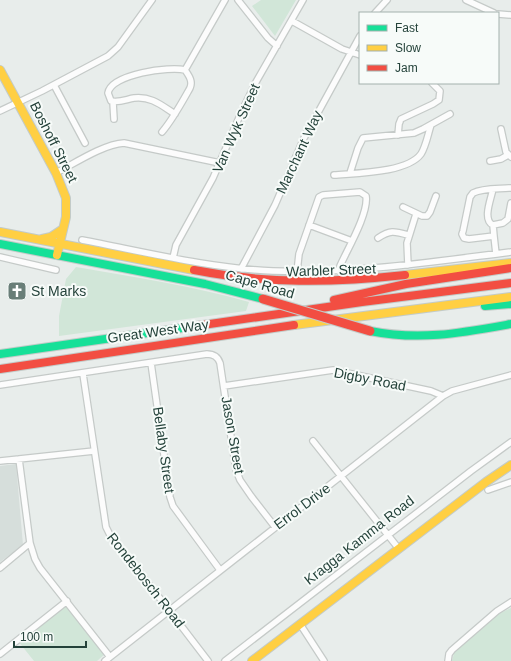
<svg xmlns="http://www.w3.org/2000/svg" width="511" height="661" font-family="Helvetica,sans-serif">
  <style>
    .built { fill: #d6dedb }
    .green { fill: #d1e6d8 }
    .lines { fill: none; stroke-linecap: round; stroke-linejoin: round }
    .street-casing { stroke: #c5cac8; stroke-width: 8 }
    .fast-casing { stroke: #c3cbc8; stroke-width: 10 }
    .slow-casing { stroke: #c3cbc8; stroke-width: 10 }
    .jam-casing { stroke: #c3cbc8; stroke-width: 10 }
    .street { stroke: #fcfcfc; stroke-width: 5.5 }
    .fast { stroke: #16e098; stroke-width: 8 }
    .slow { stroke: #ffcf43; stroke-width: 8 }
    .jam { stroke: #f24e42; stroke-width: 8 }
    .jam-bridge-casing { stroke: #c3ccc9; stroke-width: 11; stroke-linecap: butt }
    .jam-bridge { stroke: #f24e42; stroke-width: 9 }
    .labels { text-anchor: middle; stroke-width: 4; stroke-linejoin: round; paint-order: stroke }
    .street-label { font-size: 14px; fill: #24423a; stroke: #f7fbf9 }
    .poi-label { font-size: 14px; fill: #24423a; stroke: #f7fbf9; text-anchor: start }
  </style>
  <rect width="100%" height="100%" fill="#e8edeb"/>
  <path class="built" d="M16 464 23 545 0 562V466Z"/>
  <path class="green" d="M261 0H296L275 36 252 6Z
    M76 267C134 277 193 286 249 302L246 311 59 336V316L66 279Z
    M67 604 106 653 97 661H34L18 641Z
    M511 608V661H452L454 653 500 613Z"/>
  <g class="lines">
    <g class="street-casing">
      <path id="street" d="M238 0 268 38 277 46
        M466 0 494 13
        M375 13 387 0
        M498 14 511 15
        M292 21 342 49 360 55
        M185 70 225 0
        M54 85 85 143
        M113 102 114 119
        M0 111 42 91 108 56 118 47 152 0
        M501 129 506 152 511 157
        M162 132C173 119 181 104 190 88 193 81 189 76 185 70 170 66 111 74 108 93L111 101C119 103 127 99 134 98 151 96 161 105 175 114
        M398 135 399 124 401 119 433 104 439 100 440 91 432 83
        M490 161 501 159 508 155
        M56 173C75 163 104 144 124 143L220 163
        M350 173 358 148 363 138 414 133 423 129 450 114
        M334 175C356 173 407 173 421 154 426 146 428 134 431 125
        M493 189C491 199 482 220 493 225L494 236 469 239 464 238 462 234 463 231 470 197 473 193C483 188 498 189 509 188H511
        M403 207 422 216H427L430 212 436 196
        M309 225 352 241
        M493 225 503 223 508 219 511 203
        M494 236 496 254
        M378 238C390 230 394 231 408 235
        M82 240C145 252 208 268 273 271 354 274 431 262 511 252
        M0 257 56 270
        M173 258 176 245 213 178 241 113 256 82 303 0
        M408 265 407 243 416 214
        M241 269 275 205 304 138 360 36
        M297 272 299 254 319 197 323 195 360 192 366 196C369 213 347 250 340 266L339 271
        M151 363 170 497 173 506 220 570
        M83 374 106 527 110 535 169 610 208 661
        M0 385 207 354C214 354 218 357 220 363L236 470 240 480 251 496 275 527
        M224 386 333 370 431 391 443 396
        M313 441 399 549
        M19 459 30 543 35 559 40 568 110 657
        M0 461 94 451
        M488 490 511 482
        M0 568 30 543
        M300 624 324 661
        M0 654 67 601
        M105 661 443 396 452 391 511 375
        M225 661 471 471 511 442
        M448 661 449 654 452 650 497 611 511 602"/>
    </g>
    <g class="fast-casing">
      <path id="fast" d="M0 244 205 284 263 299
        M485 306 511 304
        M370 331C420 341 461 333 511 324
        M0 354 189 327"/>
    </g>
    <g class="slow-casing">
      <path id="slow" d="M0 70 56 173 66 198V217L57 255
        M0 232 194 270
        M42 239 51 237 63 229
        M405 275 511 263
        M294 325 511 297
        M252 661 486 482 511 465"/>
    </g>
    <g class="jam-casing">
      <path id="jam" d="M194 270C266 284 332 283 405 275
        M334 300 406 284 511 268
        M189 327 362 302 511 283
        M0 369 294 325"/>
    </g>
    <use href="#street" class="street"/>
    <use href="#fast" class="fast"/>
    <use href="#slow" class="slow"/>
    <use href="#jam" class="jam"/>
    <g class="jam-bridge-casing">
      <path id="jam-bridge" d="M263 299 370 331"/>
    </g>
    <use href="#jam-bridge" class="jam-bridge"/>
  </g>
  <defs>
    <g id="church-square" transform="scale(1)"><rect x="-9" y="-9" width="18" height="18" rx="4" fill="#697e78" stroke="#f7fbf9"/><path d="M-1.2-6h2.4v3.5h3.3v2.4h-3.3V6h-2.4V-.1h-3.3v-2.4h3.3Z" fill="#fff"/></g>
  </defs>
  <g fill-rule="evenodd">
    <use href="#church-square" x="17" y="291"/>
  </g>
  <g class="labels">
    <g class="street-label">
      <text transform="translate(236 128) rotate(-66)" y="5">Van Wyk Street</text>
      <text transform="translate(54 142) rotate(63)" y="5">Boshoff Street</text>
      <text transform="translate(299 152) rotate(-65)" y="5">Marchant Way</text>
      <text transform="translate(331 270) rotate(-2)" y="5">Warbler Street</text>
      <text transform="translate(260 284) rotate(16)" y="5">Cape Road</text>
      <text transform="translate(158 331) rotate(-8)" y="5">Great West Way</text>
      <text transform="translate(370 379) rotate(11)" y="5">Digby Road</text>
      <text transform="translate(233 435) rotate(80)" y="5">Jason Street</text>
      <text transform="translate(164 450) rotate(82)" y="5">Bellaby Street</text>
      <text transform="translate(302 506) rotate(-37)" y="5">Errol Drive</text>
      <text transform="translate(359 540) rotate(-38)" y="5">Kragga Kamma Road</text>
      <text transform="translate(146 580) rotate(52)" y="5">Rondebosch Road</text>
    </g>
    <g class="poi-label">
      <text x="31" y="296">St Marks</text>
    </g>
  </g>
  <rect x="359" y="12" width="140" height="72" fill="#f7fbf9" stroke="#a3b1ad"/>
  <rect x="367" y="25" width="20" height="6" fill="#16e098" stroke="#a3b1ad"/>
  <text x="395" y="32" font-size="12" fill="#24423a">Fast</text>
  <rect x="367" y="45" width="20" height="6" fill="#ffcf43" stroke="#a3b1ad"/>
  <text x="395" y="52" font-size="12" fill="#24423a">Slow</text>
  <rect x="367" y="65" width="20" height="6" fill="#f24e42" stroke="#a3b1ad"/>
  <text x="395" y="72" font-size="12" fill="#24423a">Jam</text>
  <path d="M14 641v6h72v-6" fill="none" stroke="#24423a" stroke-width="2"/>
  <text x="20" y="641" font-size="12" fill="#24423a" stroke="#f7fbf9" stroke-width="3" paint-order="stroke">100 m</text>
</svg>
